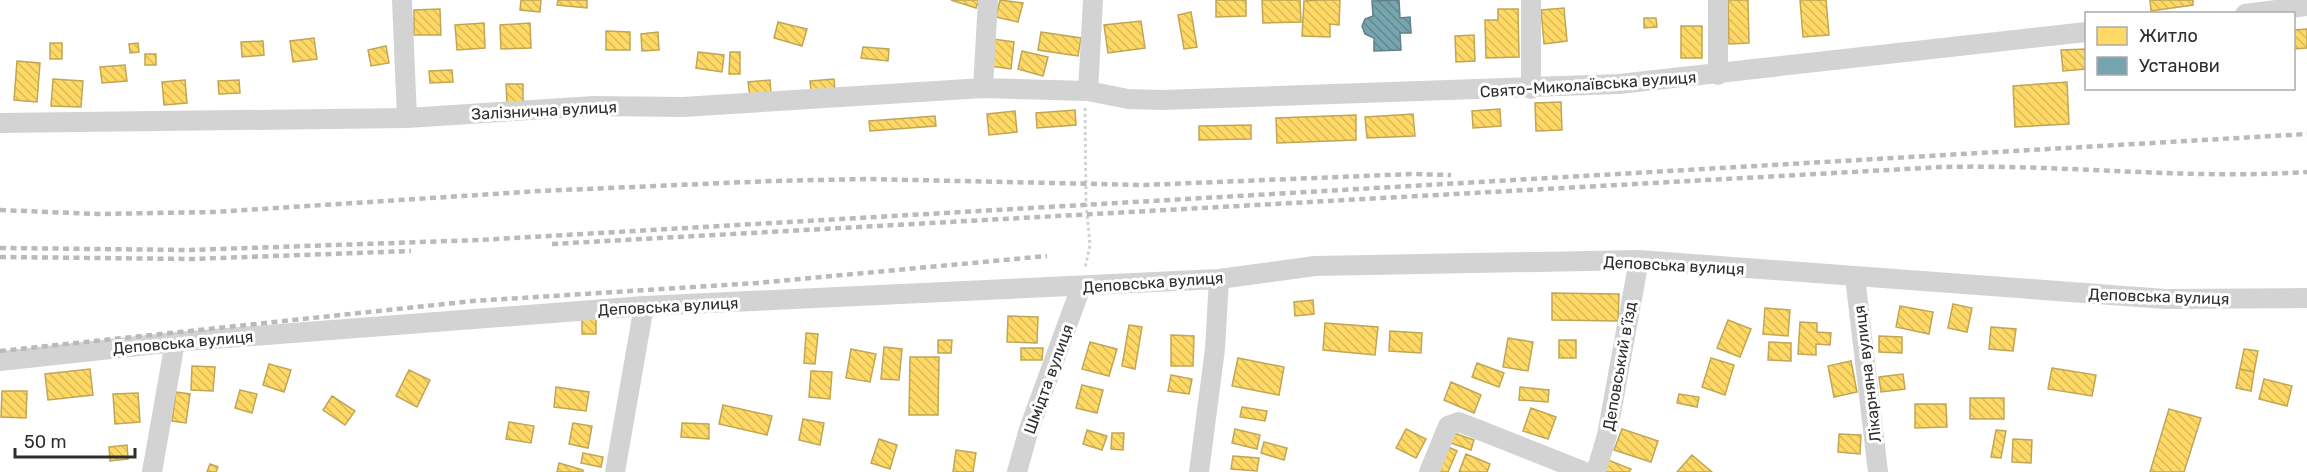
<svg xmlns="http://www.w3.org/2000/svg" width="2307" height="472" font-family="Rubik,sans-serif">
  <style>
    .homes { fill: url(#homes-back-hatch); stroke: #c0a655; stroke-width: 1.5 }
    .public { fill: url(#public-back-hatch); stroke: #608188; stroke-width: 1.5 }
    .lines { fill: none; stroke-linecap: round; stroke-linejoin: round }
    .path { stroke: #d3d3d3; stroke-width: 3; stroke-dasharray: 3 3; stroke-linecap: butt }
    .street { stroke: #d3d3d3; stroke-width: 20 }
    .rail { stroke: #bababa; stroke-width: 4.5; stroke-dasharray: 6 4.5; stroke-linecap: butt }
    .labels { text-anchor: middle; stroke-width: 6; stroke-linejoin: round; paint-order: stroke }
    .street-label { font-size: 16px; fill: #2e2e2e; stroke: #fff }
  </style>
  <defs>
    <pattern id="homes-back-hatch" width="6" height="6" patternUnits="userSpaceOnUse" patternTransform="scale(1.5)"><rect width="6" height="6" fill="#ffd966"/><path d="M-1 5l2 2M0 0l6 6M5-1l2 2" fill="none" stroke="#dbbb59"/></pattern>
    <pattern id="public-back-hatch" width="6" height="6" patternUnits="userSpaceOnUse" patternTransform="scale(1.5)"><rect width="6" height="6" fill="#76a5af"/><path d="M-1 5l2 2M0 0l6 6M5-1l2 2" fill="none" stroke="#61878f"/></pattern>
  </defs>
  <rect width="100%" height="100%" fill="#fff"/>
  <path class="homes" d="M521 0H541L540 12 520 10Z
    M558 0H587V8L557 5Z
    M951 0H979L976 8Z
    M1000 0 1023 3 1018 22 996 17Z
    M1216 0H1246V16L1216 17Z
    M1262 0H1300L1301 22 1263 23Z
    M1321 0H1340L1339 25 1330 24V37L1302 36 1304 1Z
    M1728 0H1748L1749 43 1729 44Z
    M1800 0H1826L1829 35 1803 37Z
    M2150 0H2193V5L2151 11Z
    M1564 8 1567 41 1544 44 1541 10Z
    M440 9 441 35H414V10Z
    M1498 9H1518L1519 57 1486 58 1485 20H1498Z
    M1191 12 1197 47 1184 49 1178 15Z
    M1644 18H1656L1657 27 1644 28Z
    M1141 21 1145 48 1108 53 1104 25Z
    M778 22 807 29 802 46 774 38Z
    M484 23 485 48 457 50 455 25Z
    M530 23 531 48 501 49 500 25Z
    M1681 26H1702V58H1681Z
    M2307 29V48L2294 49V30Z
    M606 31 630 32V50H606Z
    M658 32 659 50 642 51 641 34Z
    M1041 32 1081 38 1078 56 1038 50Z
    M1474 35 1475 61 1456 62 1455 36Z
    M314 38 317 59 293 62 290 41Z
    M993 39 1014 42 1011 69 990 66Z
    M263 41 264 55 242 57 241 42Z
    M50 43H62V59H50Z
    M138 43 139 52 130 53 129 44Z
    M386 46 389 63 371 66 368 50Z
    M863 47 889 49 888 61 861 58Z
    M2086 49V69L2063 71 2061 50Z
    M1022 51 1048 57 1043 76 1018 69Z
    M698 52 724 55 722 72 696 68Z
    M730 52H740V74H729Z
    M145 54H156V65H145Z
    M17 61 40 63 37 102 14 100Z
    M125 65 127 81 102 83 100 67Z
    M452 70 453 82 430 83 429 71Z
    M53 79 83 81 81 107 51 106Z
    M834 79 835 91 811 92 810 81Z
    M185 80 187 103 164 105 162 82Z
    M239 80 240 93 219 94 218 81Z
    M770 80 771 94 750 96 748 82Z
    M2067 82 2069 124 2015 127 2013 86Z
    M506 84H523V102L507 103Z
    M1561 102 1562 130 1536 131 1535 103Z
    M1500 109 1501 126 1473 128 1472 111Z
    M1075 110 1076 125 1037 128 1036 113Z
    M1015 111 1017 132 989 135 987 114Z
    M1413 114 1415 136 1367 138 1365 117Z
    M1356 115V140L1277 143 1276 118Z
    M935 116 936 126 870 131 869 121Z
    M1251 125V139L1199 140V126Z
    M1552 293 1619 294 1618 321 1552 320Z
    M1313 300 1314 314 1295 316 1294 302Z
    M1953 304 1972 308 1967 332 1948 328Z
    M1900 306 1933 312 1929 334 1896 327Z
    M1765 308 1790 310 1788 336 1763 334Z
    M582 314H596V334H582Z
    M1008 316 1038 317 1037 343 1007 342Z
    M1728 320 1751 329 1740 357 1717 348Z
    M1800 322 1817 323V332L1831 333 1830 345 1816 344V355L1798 354Z
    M1325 323 1378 327 1375 355 1323 350Z
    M1129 325 1142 327 1135 369 1122 366Z
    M1991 327 2016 329 2013 351 1989 349Z
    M1390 331 1422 333 1421 353 1389 351Z
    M806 333 818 334 815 364 804 363Z
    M1171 335 1194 336 1193 366H1171Z
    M1879 336 1902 337V353L1879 352Z
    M1508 338 1533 342 1528 371 1503 367Z
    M938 340H952L951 353H938Z
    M1559 340H1576V358H1559Z
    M1090 342 1117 349 1109 376 1082 369Z
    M1769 342 1791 343V361L1768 360Z
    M884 347 902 349 899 380 881 379Z
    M1021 348H1043L1042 360H1021Z
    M851 349 876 354 870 382 846 378Z
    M2244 349 2258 351 2254 372 2240 369Z
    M910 357H939L938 415H909Z
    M1238 358 1284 367 1279 395 1232 386Z
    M1711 358 1734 365 1725 395 1702 387Z
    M1851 361 1857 392 1834 397 1828 366Z
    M1477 363 1504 373 1499 387 1472 377Z
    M269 364 291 370 284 392 263 385Z
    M192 366 215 367 213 391 191 390Z
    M2052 368 2096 375 2092 396 2048 389Z
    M90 369 93 395 48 400 45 374Z
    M2240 369 2254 372 2251 391 2236 388Z
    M409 370 430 380 417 407 396 396Z
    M811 371 832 372 830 399 809 397Z
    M1903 374 1905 389 1881 392 1879 377Z
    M1171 375 1192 379 1189 394 1168 391Z
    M2264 379 2292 386 2287 406 2259 399Z
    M1451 382 1481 395 1474 413 1444 400Z
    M1082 385 1103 390 1097 413 1076 408Z
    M556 387 589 392 586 411 554 407Z
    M1520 387 1549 390 1548 402 1519 400Z
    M240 390 257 394 252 413 235 408Z
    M2 391H27L26 418 1 417Z
    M176 392 190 394 186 423 172 421Z
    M138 393 140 422 115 424 113 394Z
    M1679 394 1699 397 1697 407 1677 403Z
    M332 396 355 411 345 425 323 410Z
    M1970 398H2004V419H1970Z
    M1915 404H1946L1947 427 1915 428Z
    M723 405 772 416 767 435 719 424Z
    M1242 407 1267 411 1265 421 1240 417Z
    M1531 408 1556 417 1548 439 1523 431Z
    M2169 409 2201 418 2184 472H2150Z
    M803 419 824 423 820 445 799 440Z
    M509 422 534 426 531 443 506 439Z
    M573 423 592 426 588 448 569 444Z
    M682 423 709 424V439L681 437Z
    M1235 429 1260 435 1257 449 1232 443Z
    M1406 429 1426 439 1416 458 1396 448Z
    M1622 429 1658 441 1651 462 1614 450Z
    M1087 430 1107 436 1102 450 1083 444Z
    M1996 430 2006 431 2001 458 1991 457Z
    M1112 433H1124L1123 450 1111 449Z
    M1454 433 1474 440 1471 450 1451 443Z
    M1839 434 1861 435 1860 454 1838 452Z
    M879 439 897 445 890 469 871 463Z
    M2013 439 2032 440 2031 463 2012 462Z
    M1264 442 1287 448 1284 460 1261 453Z
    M127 445 128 459 110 461 109 447Z
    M1446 446 1457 451 1448 472H1440L1435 470Z
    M956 450 976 453 973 472H953Z
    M583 453 603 457 601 467 581 463Z
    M1466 454 1490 464 1487 472H1459Z
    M1692 455 1712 472H1677Z
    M1233 456 1259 458 1257 471 1231 469Z
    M1608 460 1631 469 1629 472H1604Z
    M559 463 583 470V472H557Z
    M210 464 218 467 216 472H207Z"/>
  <path class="public" d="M1399 0 1400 18 1410 17 1411 33H1400L1401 50 1374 51V38L1365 34 1362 26 1365 19 1373 16 1372 1Z"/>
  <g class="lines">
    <path class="path" d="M1085 108 1086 203 1090 245 1085 268"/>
    <path class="street" d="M402 0 407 118
      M1531 0V89
      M2245 14 2307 6
      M1718 75V0
      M983 88 988 0
      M1088 91 1093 0
      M0 123 407 118 594 106 683 107 983 88 1088 91 1128 99 1163 100 1619 84 2086 32
      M1855 277 1878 472
      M0 361 175 342 644 306 1219 279 1315 266 1639 260 2165 299 2307 298
      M152 472 175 342
      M615 472 644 306
      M1017 472 1029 429 1081 287
      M1199 472 1215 349 1219 279
      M1429 472 1448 426 1459 422 1585 472
      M1596 472 1607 435 1639 260"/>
    <path class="rail" d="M0 210 98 214 214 212 540 191 771 181 867 179 1144 185 1412 174 1451 175
      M552 244 1942 167C2064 164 2185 180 2307 172
      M0 248 190 250 479 240 2307 134
      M0 257 192 259 411 251
      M0 351 473 301 757 283 1047 256"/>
  </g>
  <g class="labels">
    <g class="street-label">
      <text transform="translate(1588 84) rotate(-4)" y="6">Свято-Миколаївська вулиця</text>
      <text transform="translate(544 110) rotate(-3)" y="6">Залізнична вулиця</text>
      <text transform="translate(1674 265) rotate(3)" y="6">Деповська вулиця</text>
      <text transform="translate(1153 282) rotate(-4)" y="6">Деповська вулиця</text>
      <text transform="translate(2159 296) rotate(2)" y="6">Деповська вулиця</text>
      <text transform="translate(668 306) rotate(-3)" y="6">Деповська вулиця</text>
      <text transform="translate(183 342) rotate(-5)" y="6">Деповська вулиця</text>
      <text transform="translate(1619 366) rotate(-80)" y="6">Деповський в’їзд</text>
      <text transform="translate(1867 374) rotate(-97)" y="6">Лікарняна вулиця</text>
      <text transform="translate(1048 379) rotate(-70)" y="6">Шмідта вулиця</text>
    </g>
  </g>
  <rect x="2085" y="12" width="210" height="78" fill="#ffffff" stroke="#ababab" stroke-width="1.5"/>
  <rect x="2097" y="27" width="30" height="18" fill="#ffd966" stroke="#ababab" stroke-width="1.5"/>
  <text x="2139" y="42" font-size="18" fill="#2e2e2e">Житло</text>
  <rect x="2097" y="57" width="30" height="18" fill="#76a5af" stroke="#ababab" stroke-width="1.5"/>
  <text x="2139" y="72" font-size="18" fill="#2e2e2e">Установи</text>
  <path d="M15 448v9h120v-9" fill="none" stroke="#2e2e2e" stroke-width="3"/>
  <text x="24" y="448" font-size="18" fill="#2e2e2e" stroke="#ffffff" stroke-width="4.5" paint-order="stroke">50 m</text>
</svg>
